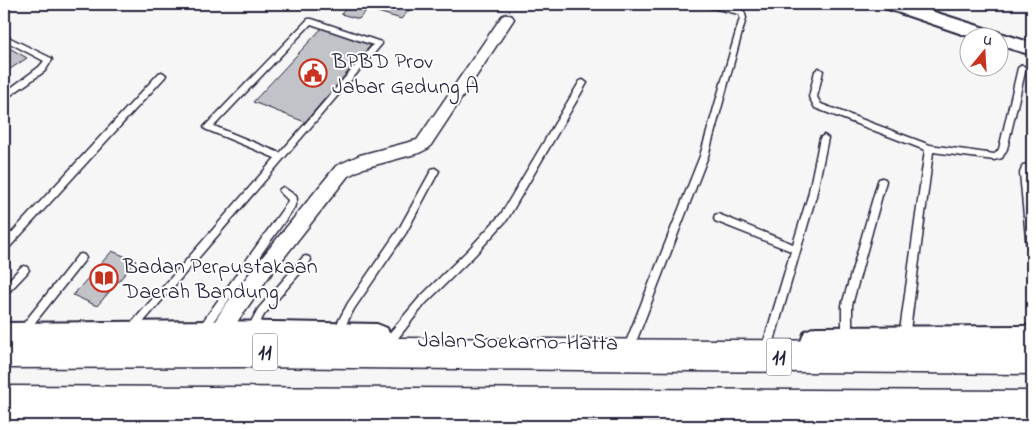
<svg xmlns="http://www.w3.org/2000/svg" width="1036" height="430" font-family="'Indie Flower',sans-serif">
  <style>
    .building { fill: #c2c2c9; stroke: #22223b }
    .lines { fill: none; stroke-linecap: round; stroke-linejoin: round }
    .service-casing { stroke: #22223b; stroke-width: 3 }
    .minor-casing { stroke: #22223b; stroke-width: 3 }
    .tertiary-casing { stroke: #22223b; stroke-width: 4 }
    .secondary-casing { stroke: #22223b; stroke-width: 4 }
    .trunk-casing { stroke: #22223b; stroke-width: 3 }
    .service { fill: #fff; fill-rule: evenodd }
    .minor { fill: #fff; fill-rule: evenodd }
    .tertiary { fill: #fff; fill-rule: evenodd }
    .secondary { fill: #fff; fill-rule: evenodd }
    .trunk { fill: #fff; fill-rule: evenodd }
    .labels { text-anchor: middle; stroke-width: 4; stroke-linejoin: round; paint-order: stroke }
    .shield { fill: #fff; stroke: #646476; stroke-width: 1 }
    .shield-label { font-size: 21px; font-weight: bold; fill: #22223b }
    .poi-label { font-size: 22px; fill: #22223b; stroke: #fff; text-anchor: start }
    .street-label { font-size: 22px; fill: #22223b; stroke: #fff }
  </style>
  <rect width="100%" height="100%" fill="#f6f6f7"/>
  <filter id="ink" filterUnits="userSpaceOnUse"><feTurbulence type="fractalNoise" baseFrequency=".02" numOctaves="2"/><feDisplacementMap in="SourceGraphic" scale="10" xChannelSelector="R" yChannelSelector="G"/><feConvolveMatrix kernelMatrix="1 2 1 2 8 2 1 2 1" color-interpolation-filters="sRGB"/></filter>
  <g filter="url(#ink)">
    <path class="building" d="M350 4H415L401 19 368 9 359 19 341 14Z
      M322 28 371 45 305 122 253 102Z
      M4 45 27 58 4 73Z
      M112 251 136 261 97 306 73 295Z"/>
    <g class="lines">
      <g class="service-casing">
        <path id="service" d="M702 4H713L741 10 744 11 746 18 708 156 636 342 635 345 631 347 627 345 626 342 700 156 740 18 739 14 703 6Z
          M308 19H312L381 42 382 44 134 333 131 335 128 333 126 330 128 327 275 158 205 129 204 127ZM311 24 373 45 280 153 214 126Z
          M4 35 51 58 52 60 45 71 4 100V93L39 67 44 61 4 40Z
          M1022 65 1026 68 1007 149 1002 158 994 160 933 152 909 338 908 341 904 343 900 341 899 338 925 150 815 108 809 97 815 71 819 68 823 71 817 97 821 104 930 145 994 154 996 153 999 149 1018 68Z
          M162 72 166 75 165 77 7 250 4 251V241L159 73Z
          M583 80 587 83 507 220 475 255 425 304 395 342 391 344 387 342 386 339 387 336 419 298 469 249 501 214 580 81Z
          M824 135 828 138 816 196 774 341 773 344 769 346 765 344 764 341 791 251 715 221 714 218 715 215 718 214 793 244 808 196 820 138Z
          M1032 163V169L1029 170 1028 173 1032 210V253L1029 252 1027 249 1020 173 1023 165Z
          M435 168 439 171 406 233 354 309 340 336 337 338 334 336 332 333 348 303 400 227 432 169Z
          M882 178 885 179 886 181 852 305V338L851 341 847 343 843 341 842 338V305L878 181 879 179Z
          M283 187 296 196 297 199 294 208 205 333 202 335 199 333 197 330 199 327 287 203 288 200 279 191 280 189Z
          M81 254 84 255 86 258 84 261 25 335 22 337 19 335 17 332 19 329 78 255Z
          M306 256 309 257 311 260 309 263 264 315 254 334 251 336 248 334 246 331 258 309 303 257Z
          M24 266 27 267 29 270 27 273 7 294 4 295V285L21 267Z"/>
      </g>
      <g class="minor-casing">
        <path id="minor" d="M507 14 512 16 514 19 429 148 419 153 364 168 348 176 268 278 223 342 216 345 209 342 206 335 224 307 255 266 336 166 360 155 417 140 502 16Z"/>
      </g>
      <g class="tertiary-casing">
        <path id="tertiary" d="M882 4H909L1032 43V55L998 45V38H974L885 8Z"/>
      </g>
      <g class="secondary-casing">
        <path id="secondary" d="M216 321 377 324 387 328 391 338 387 348 377 352 216 349 4 351V323Z
          M1032 326V354L815 355 805 351 801 341 805 331 815 327Z
          M4 407 540 411 551 415 555 426H4Z"/>
      </g>
      <g class="trunk-casing">
        <path id="trunk" d="M243 337 1032 342V374L243 367 4 368V338Z
          M4 386 1032 391V425L4 420Z"/>
      </g>
      <use href="#service" class="service"/>
      <use href="#minor" class="minor"/>
      <use href="#tertiary" class="tertiary"/>
      <use href="#secondary" class="secondary"/>
      <use href="#trunk" class="trunk"/>
    </g>
  </g>
  <defs>
    <g id="civic-ring" transform="scale(1.4375)"><circle r="9.5" fill="#fff" stroke="#c8321e" stroke-width="1.5"/><path d="M-.6-6.5H3V-4.5H.6V-3L4-1V1h2V6H-6V1h2V-1L-.6-3ZM-1.2 2.5V6h2.4V2.5Z" fill="#c8321e"/></g>
    <g id="library-ring" transform="scale(1.4375)"><circle r="9.5" fill="#fff" stroke="#c8321e" stroke-width="1.5"/><path d="M-6-4Q-3-5.5-.7-3.5V5Q-3 3-6 4ZM6-4Q3-5.5 .7-3.5V5Q3 3 6 4Z" fill="#c8321e"/></g>
  </defs>
  <g fill-rule="evenodd">
    <use href="#civic-ring" x="313" y="73"/>
    <use href="#library-ring" x="104" y="278"/>
  </g>
  <g class="labels">
    <g class="shield">
      <rect x="252.5" y="333.5" width="25" height="37" rx="4"/>
      <rect x="766.5" y="338.5" width="25" height="37" rx="4"/>
    </g>
    <g class="shield-label">
      <text x="265" y="359">11</text>
      <text x="779" y="364">11</text>
    </g>
    <g class="poi-label">
      <text x="332" y="68">BPBD Prov<tspan x="332" dy="25">Jabar Gedung A</tspan></text>
      <text x="123" y="273">Badan Perpustakaan<tspan x="123" dy="25">Daerah Bandung</tspan></text>
    </g>
    <g class="street-label">
      <text transform="translate(518 340) rotate(1)" y="8">Jalan Soekarno-Hatta</text>
    </g>
  </g>
  <rect width="1036" height="430" fill="none" stroke="#fff" stroke-width="20"/>
  <rect x="10" y="10" width="1016" height="410" fill="none" stroke="#22223b" stroke-width="2" filter="url(#ink)"/>
  <g transform="translate(984 52) rotate(18)"><circle r="24" fill="#ffffff" stroke="#a7a7b1"/>
  <path d="M0-4L9 19L0 12L-9 19Z" fill="#c8321e"/>
  <text y="-8" font-size="14" font-weight="bold" text-anchor="middle" fill="#22223b">U</text>
  </g>
</svg>
